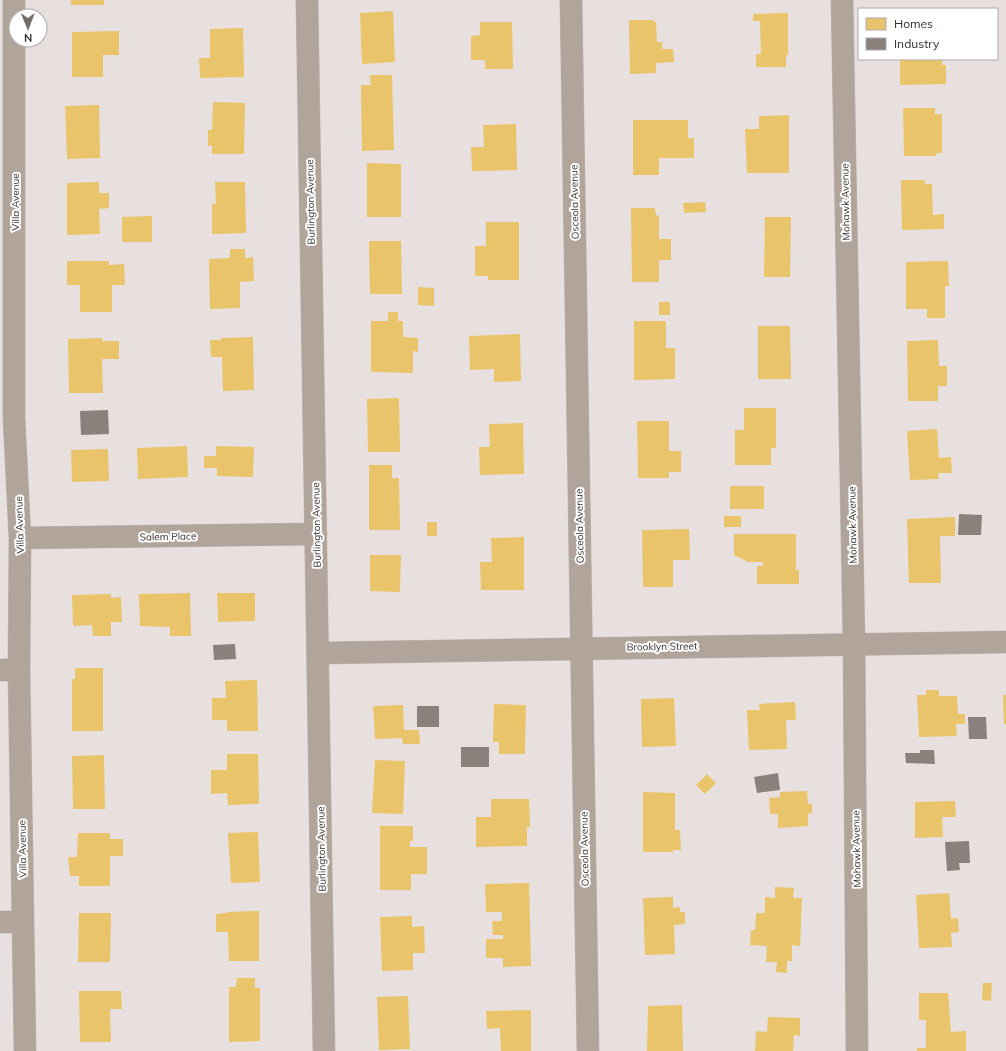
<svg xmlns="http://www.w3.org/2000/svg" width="1006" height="1051" font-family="Mulish,sans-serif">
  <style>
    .homes { fill: #e9c46a }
    .industry { fill: #8a817c }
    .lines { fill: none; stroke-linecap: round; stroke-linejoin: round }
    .street-casing { stroke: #c3bdbb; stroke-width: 23 }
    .street { stroke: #b1a49a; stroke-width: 22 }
    .labels { text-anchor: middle; stroke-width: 4; stroke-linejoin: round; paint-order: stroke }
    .street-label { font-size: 10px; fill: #332e2c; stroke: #fff }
  </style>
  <rect width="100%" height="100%" fill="#e8e0de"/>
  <path class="homes" d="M71 0H104V5H71Z
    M393 11 395 62 362 64 360 13Z
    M788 13V55H786V67H756V54H761L760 21H753V14Z
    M629 20H654V22H656L657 42H662V49H673L674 62 656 63V73L630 74Z
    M480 22H512L513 69H485V60H471V36L480 35Z
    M243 28 244 77 200 78 199 58H210V29Z
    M119 31V55H103V77H72V32Z
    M900 59H942V65H946V84L900 85Z
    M370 75H392L394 150 362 151 361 85H371Z
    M213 102 245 103 244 154H212V146H208V130H212Z
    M99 105 100 158 67 159 65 106Z
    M903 108H935V114H942V153H936V156H904Z
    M789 115V173H747L745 129H759V116Z
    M633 120H688V138H694V158H659V175H633Z
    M516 124 517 170 472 171 471 147H484L483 125Z
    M367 163 401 164V217H367Z
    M901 180H925V184H932L933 215 944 214V229L902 230Z
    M99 182V193H109V208L99 209 100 234 67 235V183Z
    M215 182H245L246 233 212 234V204H216Z
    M705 202 706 212 684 213 683 203Z
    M631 208H655L656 216 659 215V239H671V260H659V282H632Z
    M152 216V242H122V217Z
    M765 217H791L790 277H764Z
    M486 222H519V280H488V276H475V246H486Z
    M369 241H401L402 294H370Z
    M230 249H245V258L253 257 254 281 240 282V308L210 309 209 259 230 258Z
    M67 261H109V265L124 264 125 285H112V312H80V285H67Z
    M948 261 949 286H945V318H927V309H906V262Z
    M418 287 434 288V306L418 305Z
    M659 302H670V315H659Z
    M388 312H398V321H403V337L418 338V352L413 351V373L371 372V321H388Z
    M634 321H666V348H675V379L634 380Z
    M758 326H790L791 379H758Z
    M520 334 521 381 494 382V369L470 370 469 336Z
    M253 337 254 390 223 391 222 357H211L210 340H221V338Z
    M102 338V341H119V359H102L103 393H69L68 339Z
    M938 340 939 366H947V386H938V401H908L907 341Z
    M399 398 400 452H368L367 399Z
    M744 408H776V448H771V465H735V430H744Z
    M637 421H669V451H681V472H669V478H638Z
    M523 423 524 474 480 475 479 447H490L489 424Z
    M937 429 939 458 951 457 952 473H938L939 479 910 480 907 431Z
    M187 446 188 477 138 479 137 448Z
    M216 446 254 447 253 477 217 476V468H204V456H216Z
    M108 449 109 481 72 482 71 450Z
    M369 465H392V478H399L400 530H369Z
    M730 486H764V509H730Z
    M724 516H741V527H724Z
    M955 517V536H940L941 583H909L907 519Z
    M427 522H437V536H427Z
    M689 529 690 560H673V587H643L642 530Z
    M734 534H796V570H799V584H757V566H763V562H748L734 555Z
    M524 537V590H481L480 562H492L491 538Z
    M370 555H401L400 592 370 591Z
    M190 593 191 636H170V627L140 626 139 594Z
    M217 593H255V621L218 622Z
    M111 594V598L121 597 122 622H111V636H93L92 625 73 626 72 595Z
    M75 668H103V731H72V679H75Z
    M257 680 258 731H227V720H212V698H226L225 681Z
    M926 690H939V696H957L958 714H965V724H956L957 736 919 737 917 695H926Z
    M1003 695H1006V724H1004Z
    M674 698 676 746 642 747 641 699Z
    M795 702 796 720H786L787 749 749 750 747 710H760L759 704Z
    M494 704 526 705 525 754H499V742H493Z
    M403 705 404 730H419L420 744H403L402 738 375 739 373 706Z
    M227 754H258L259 804 228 805 227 793 211 794V770H227Z
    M104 755 105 809H73L72 756Z
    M375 760 405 761 403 814 372 813Z
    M707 774 716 783 705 794 696 785Z
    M807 791 808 804H812V814L808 813V826L778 828V814H770L769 798 780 797V792Z
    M643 792 675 793V830H680L681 850H673V852H643Z
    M491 799H529L530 827H527V846L476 847V817H491Z
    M955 801 956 817H942L943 837 915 838V802Z
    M380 826H413V841H410V847H427V874H411V890H380Z
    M258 832 260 882 231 883 228 833Z
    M78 833H110V839H123V856H110V886H79V876H70L68 857H77Z
    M529 883 531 966 503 967V958H486V939H503V935H493L492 921H502V912H486L485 884Z
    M775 887 794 888 793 898H802L800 946 792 945V961H787V973L776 972 777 962H766L767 946 750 945 751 930H755L756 913H765V897L775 898Z
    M949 893 951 919 958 918 959 932 951 933 952 947 919 948 916 895Z
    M673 897V908L680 907V912H685V924L674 925 675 954 645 955 643 898Z
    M259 911V961H229L228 932H216V914L227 913V912Z
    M79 913H111L110 962H78Z
    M412 916V927L424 926 425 953H413V970L382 971 380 917Z
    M237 978H255V988H260V1041L229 1042V987H236Z
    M983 983H992L991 1001 982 1000Z
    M79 991H121L122 1009H110L111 1042H80Z
    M919 993H948L951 1032 966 1031V1051H917V1048H926V1020H919Z
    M408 996 410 1049 379 1050 377 997Z
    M682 1005 683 1051H647L648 1006Z
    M531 1010V1051H501L500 1028 487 1029 486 1011Z
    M768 1017 800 1018V1036L794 1035 793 1051H755L756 1031 767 1032Z"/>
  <path class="industry" d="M108 410 109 434 81 435 80 411Z
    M959 514 982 515 981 535H958Z
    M235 644 236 659 214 660 213 645Z
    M417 706H439V727H417Z
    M968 717H986L987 739H969Z
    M461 747H489V767H461Z
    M920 750H934L935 764 906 763 905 753H920Z
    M778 773 780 790 757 793 754 777Z
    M969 841 970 863H959L960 870 947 871 945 842Z"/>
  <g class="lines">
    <g class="street-casing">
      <path id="street" d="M14 0V418L20 538 19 670 25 1051
        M307 0 324 1051
        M571 0 588 1051
        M842 0 854 643 857 1051
        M20 538 316 534
        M319 653 1006 642
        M0 670H19
        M0 922H23"/>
    </g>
    <use href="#street" class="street"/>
  </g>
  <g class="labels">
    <g class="street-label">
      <text transform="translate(15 202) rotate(-90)" y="4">Villa Avenue</text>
      <text transform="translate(310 202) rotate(-91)" y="4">Burlington Avenue</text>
      <text transform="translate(574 202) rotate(-91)" y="4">Osceola Avenue</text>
      <text transform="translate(845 202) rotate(-91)" y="4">Mohawk Avenue</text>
      <text transform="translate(19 525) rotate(-92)" y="4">Villa Avenue</text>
      <text transform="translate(316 525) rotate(-91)" y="4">Burlington Avenue</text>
      <text transform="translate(852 525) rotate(-91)" y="4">Mohawk Avenue</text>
      <text transform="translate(579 526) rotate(-91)" y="4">Osceola Avenue</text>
      <text transform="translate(168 536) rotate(-1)" y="4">Salem Place</text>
      <text transform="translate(662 646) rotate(-1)" y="4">Brooklyn Street</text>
      <text transform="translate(22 849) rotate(-91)" y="4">Villa Avenue</text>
      <text transform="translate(321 849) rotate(-91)" y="4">Burlington Avenue</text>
      <text transform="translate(584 849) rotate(-91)" y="4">Osceola Avenue</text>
      <text transform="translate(856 849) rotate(-91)" y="4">Mohawk Avenue</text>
    </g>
  </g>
  <rect x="858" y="8" width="140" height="52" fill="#ffffff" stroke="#adabab"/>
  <rect x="866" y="18" width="20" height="12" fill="#e9c46a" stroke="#adabab"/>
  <text x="894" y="28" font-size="12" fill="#332e2c">Homes</text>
  <rect x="866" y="38" width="20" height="12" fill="#8a817c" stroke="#adabab"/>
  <text x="894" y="48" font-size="12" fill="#332e2c">Industry</text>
  <g transform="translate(28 28) rotate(179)"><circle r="19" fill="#ffffff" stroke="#adabab"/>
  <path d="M0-3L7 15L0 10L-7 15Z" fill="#726c6a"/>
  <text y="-6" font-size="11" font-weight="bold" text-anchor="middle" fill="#332e2c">N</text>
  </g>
</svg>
